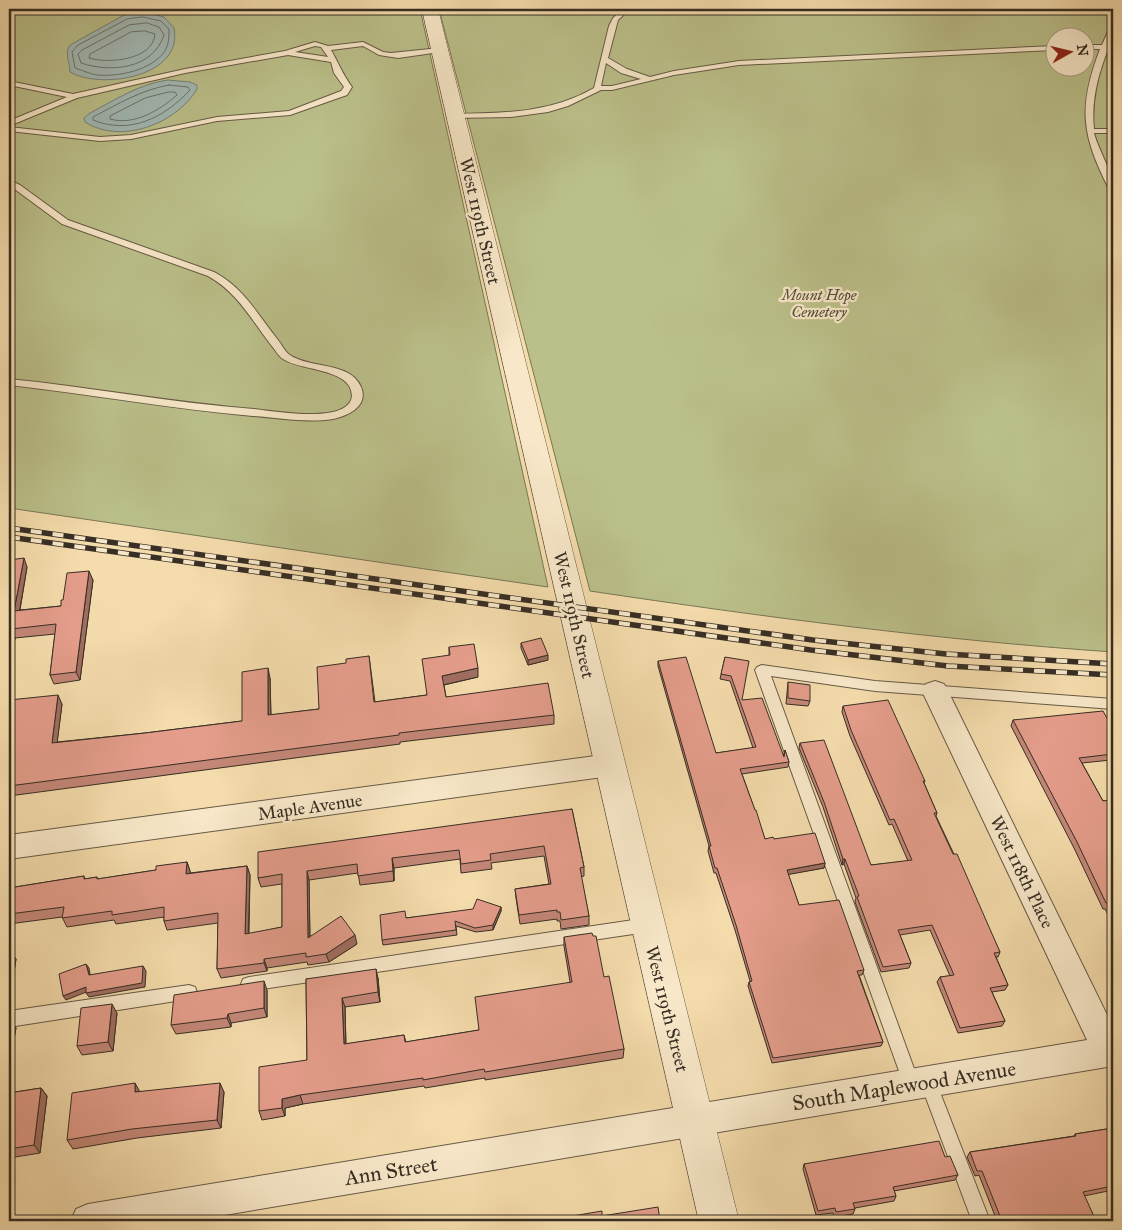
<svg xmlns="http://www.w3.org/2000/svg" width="1122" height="1230" font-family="'IM FELL Great Primer',serif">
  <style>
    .green { fill: #bbc08a; stroke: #797757; fill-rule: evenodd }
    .water { fill: #a2b9b5; stroke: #77817b }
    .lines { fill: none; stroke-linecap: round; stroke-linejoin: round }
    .shore { stroke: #6c746c; stroke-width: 1 }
    .service-casing { stroke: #665a46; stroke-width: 2 }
    .minor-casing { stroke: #665a46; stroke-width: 2 }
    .tertiary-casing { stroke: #665a46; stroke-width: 1 }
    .service { fill: #f8e8c9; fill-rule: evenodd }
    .minor { fill: #f8e8c9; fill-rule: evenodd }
    .tertiary { fill: #f8e8c9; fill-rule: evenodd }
    .rail-casing { stroke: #372e24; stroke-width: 5.5 }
    .rail { stroke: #f8e8c9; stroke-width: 4; stroke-dasharray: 11; stroke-linecap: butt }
    .wall { fill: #c48778; stroke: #372e24 }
    .shaded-wall { fill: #a06e61; stroke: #372e24 }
    .building { fill: #e49d8b; stroke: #372e24 }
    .labels { text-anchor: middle; stroke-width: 4.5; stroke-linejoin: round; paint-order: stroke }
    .far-park-label { font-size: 15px; font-style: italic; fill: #514b38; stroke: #f8e8c9 }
    .street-label { font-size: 18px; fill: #372e24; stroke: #f8e8c9 }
    .near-street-label { font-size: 21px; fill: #372e24; stroke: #f8e8c9 }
  </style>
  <rect width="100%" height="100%" fill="#f5dcac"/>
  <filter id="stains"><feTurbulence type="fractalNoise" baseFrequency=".004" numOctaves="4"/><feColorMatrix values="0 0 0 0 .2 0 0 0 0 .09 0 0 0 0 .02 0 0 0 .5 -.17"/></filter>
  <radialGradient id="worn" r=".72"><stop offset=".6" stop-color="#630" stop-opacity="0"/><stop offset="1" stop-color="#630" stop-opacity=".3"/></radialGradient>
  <path class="green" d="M9 9H420L548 587 9 508Z
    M439 9H1113V652C938 640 764 617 590 591ZM1054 38H1084V68H1054Z"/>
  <path class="water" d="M143 12 164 17 174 28C184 77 101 90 70 72 70 62 64 53 70 45L126 14Z
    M168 80 190 82 197 85V89C176 124 121 145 85 122L84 118 90 113C115 100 139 84 168 80Z"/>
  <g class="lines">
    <path class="shore" d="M143 17 161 21 169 29C169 37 169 44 165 51 152 70 119 77 97 75 90 74 82 70 75 68L72 52 78 45 127 19Z
      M147 23 159 27 164 35C153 69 111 73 81 63L78 54 82 50 129 25Z
      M145 31 155 34C153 60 109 64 89 58L90 54 131 32Z
      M169 85 188 87 190 90C164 118 130 135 93 120V117C118 104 141 90 169 85Z
      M169 92H175L177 95C160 110 134 126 110 119V116L145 98Z"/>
    <g class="service-casing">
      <path id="service" d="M623 9H630L618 20 608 58 627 69 650 77 674 71 739 61 1054 46V50L739 65 674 75 612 90H601L568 106 548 112 511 117 455 118 451 116 455 114C504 113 551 113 594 88L609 26 613 18ZM606 63 621 73 641 79 612 86H601Z
        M1113 25V35L1109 45H1113V49H1108C1098 75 1091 101 1094 129H1113V133H1094C1099 152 1114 173 1113 192L1109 189C1081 134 1078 107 1100 49H1084V45H1102L1110 27Z
        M315 42 328 46 363 42 383 52 391 53 440 48 444 50 440 52 398 58 379 55 363 46 331 50C338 62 343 75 352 87L347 95 290 115 217 121 131 139 100 141 9 131V127L100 137 131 135 217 117 289 111 341 91 344 87 334 73 331 62 288 55 185 73 77 98 9 126V121L67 97 9 85V81L73 94 185 69 285 51ZM315 46 321 47 328 57 295 52Z
        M9 180 20 185 68 220 214 272C244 288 258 315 278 340 282 345 285 352 290 355 310 369 350 361 361 387 369 406 348 416 333 419 307 423 279 418 253 416 171 409 90 394 9 385V379C91 387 172 403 254 409 279 412 308 417 333 412 341 410 351 406 352 396 352 368 300 371 283 359 278 356 275 349 271 345 251 319 237 292 208 276L62 224 9 185Z
        M762 665 875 681 1113 699V709L875 691 771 676 920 1085 918 1091 912 1093 906 1091 904 1085 755 670 757 667Z
        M647 918 652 920 655 925 652 930 647 932 249 991 243 989 241 984 243 979 249 977Z
        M189 985 195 987 197 992 195 997 189 999 9 1027V1011Z
        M928 1074 934 1076 936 1082 990 1221H972L920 1082 922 1076Z"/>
    </g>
    <g class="minor-casing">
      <path id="minor" d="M935 681 944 684 948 691 1113 1027V1066L189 1221H71L76 1209 88 1204 1087 1040 922 691 926 684Z
        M610 754 619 758 623 765 619 772 610 776 9 859V835Z"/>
    </g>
    <g class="tertiary-casing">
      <path id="tertiary" d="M422 9H438L739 1221H699Z"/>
    </g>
    <use href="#service" class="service"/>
    <use href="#minor" class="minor"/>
    <use href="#tertiary" class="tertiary"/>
    <g class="rail-casing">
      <path id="rail" d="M9 528 813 640 946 654 1113 664
        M9 537 811 650 948 666 1113 675"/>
    </g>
    <use href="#rail" class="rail"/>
  </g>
  <path class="wall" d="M9 560 27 567 20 610 61 606 63 600 93 580 80 680 54 684 50 675 55 634 15 638 9 674Z
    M521 643 548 660 528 665 521 648Z
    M449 647 478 677 444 685 446 697 554 715V724L400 742V744L9 796V700L62 704 57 742 145 733 242 721 270 678 271 715 319 709 346 663 369 656 375 702 427 695 449 655Z
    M725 657 742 700 784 755 785 750 789 762 788 767 742 774 765 839H774L825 863 824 868 788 874 799 905 864 970 862 975H859L883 1042 881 1046 772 1063 748 986 749 982 750 981 735 930 716 873H714L708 851 709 846 658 666V661L716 753 753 748 730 681 720 679Z
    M788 682 810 701 808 706 786 704Z
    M843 706 925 781 924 783 937 813 936 816 1000 952 998 957H996L1008 985 1005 990 992 992 1005 1021 1002 1026 958 1033 937 982 940 977 950 976 930 930 900 935 911 963 909 968 881 972 855 902 856 898 844 864 842 865 823 807 799 748 800 743 871 865 908 861 892 824 889 825 850 736 842 712Z
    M1013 720 1113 729V764L1111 760 1082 763 1103 801 1113 800V924L1105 909H1103L1074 848 1011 726Z
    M572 809 584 867V876L581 877 589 916V925L561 929 560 921H557V919L520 924 516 898 515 889 549 884 544 856 491 863 492 869 461 873 460 859 394 868V881L360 885 358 873 309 880 310 936 357 944 329 962 308 965 307 962 267 968V971L221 978 217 969 218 923 167 930 164 921V917L116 924 114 920 67 927 62 917 9 924V888L84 876 85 879 97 877 98 879 156 870 187 862 190 871V873L247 866 250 875 249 934 282 927V884L261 887 258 878Z
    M501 907V911L493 930 476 932 456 926 457 935 383 945 382 940 406 918Z
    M564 937 604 977 624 1049 623 1058 485 1080V1078L425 1088 424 1086 303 1104 285 1108V1116L262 1120 259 1111 307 1060 306 979 378 978 380 1002 345 1007 346 1044 404 1035 406 1042 479 1030 570 982 564 946Z
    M9 951 16 959 12 986H9Z
    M267 990V1017L231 1023V1027L176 1034 171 1025Z
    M117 1013 113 1051 82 1055 77 1046Z
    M9 1020 16 1028 12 1050 9 1051Z
    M41 1088 47 1096 40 1153 9 1158V1093Z
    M140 1092H224L221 1128 137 1138 73 1149 67 1140Z
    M1113 1128V1190L1084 1196 1096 1221H997L979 1175 975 1176 967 1157 970 1152 1074 1136 1075 1134Z
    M945 1157 958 1175 955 1180 894 1191 896 1196 894 1201 855 1208V1209L853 1214 834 1217 833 1213 816 1215 803 1169 804 1164Z"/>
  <path class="shaded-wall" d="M24 558 27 567 18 620 14 611Z
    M89 571 93 580 80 680 76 672Z
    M11 629 15 638 9 674V643Z
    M548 655V660L528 665V660Z
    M268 668 270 678 271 724 268 715Z
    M478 668V677L443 685 442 676Z
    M58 695 62 704 56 752 52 743Z
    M392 858 394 868V881L393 871Z
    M843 859H845L844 864 842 865Z
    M187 862 190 871V883L186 874Z
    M825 863 824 868 786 875 787 870Z
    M247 866 250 875 248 943 245 934Z
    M307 871 309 880 310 947 308 938Z
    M501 907V911L493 930V925Z
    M355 935 357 944 329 962 326 954Z
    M10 950 16 959 12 986 9 981V961Z
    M264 959 267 968V971L264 963Z
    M86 964 89 968 91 980 89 975Z
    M143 966 146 971 145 987 89 997 86 993Z
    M376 969 378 978 380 1002 378 992Z
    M264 981 267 990V1017L264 1008Z
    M86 987 89 991 66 1000 63 996Z
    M342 998 345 1007 346 1053 344 1044Z
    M112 1004 117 1013 113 1051 108 1042Z
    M228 1014 231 1023V1027L227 1018Z
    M10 1019 16 1028 12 1050 9 1045V1029Z
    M135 1083 140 1092H135Z
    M220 1083 224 1092 221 1128 217 1120Z
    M41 1088 47 1096 40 1153 34 1145Z
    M300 1095 303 1104 285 1108V1116L282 1108V1099Z"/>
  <path class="building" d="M24 558 14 611 61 606V600H63L67 573 89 571 76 672 50 675 56 624 11 629 9 643V560Z
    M541 638 548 655 528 660 521 643Z
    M474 644 478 668 442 676 446 697 548 683 554 715 399 733V735L9 786V700L58 695 52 743 145 733 242 721V672L268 668V715L319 709 317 667 346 663V659L369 656 374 702 427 695 422 659 450 655 449 647Z
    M686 657 716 753 756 747 731 676 721 674 725 657 749 661 742 700 762 698 784 757 785 750 789 762 740 769 755 810H756L765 839 773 837 774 839 815 833 825 863 787 870 799 905 839 900 864 970 857 971 883 1042 773 1058 749 982 752 981 736 925 717 868H715L709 846H711L658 661Z
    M788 682 810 685V701L788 698Z
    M888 700 893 711 925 781H923L937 813H934L953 854H957L1000 952 994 953 1008 985 990 988 1005 1021 960 1028 940 977 954 975 932 925 898 930 911 963 883 967 857 897 859 896 845 859H843L824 802 800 743 824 740 871 865 912 860 894 819 890 820 851 730 843 706Z
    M1103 711 1113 729V754L1079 758 1103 801 1113 800V912L1108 903H1106L1077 842 1013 720Z
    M572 809 584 867 580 868 589 916 561 920 560 912H557V910L519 915 515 889 551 884 544 846 490 854 491 860 461 864 459 850 392 858 393 871 358 876 357 864 307 871 308 938 341 916 355 935 326 954 306 957V953L264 959V963L217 969 218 913 164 921V907L112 915V911L62 918 64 907 9 914V888L84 876V879L97 877V879L156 870V866L187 862 186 874 247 866 245 934 282 927V874L258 878V852Z
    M477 899 501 907 493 925 475 928 455 921 456 930 382 940 380 915 405 911 406 918 473 909Z
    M592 933 593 936H596L604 977 609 976 624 1049 485 1072 484 1069 423 1080V1078L300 1095 282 1099V1108L259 1111V1067L307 1060 306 979 376 969 378 992 342 998 344 1044 404 1035 405 1042 479 1030 475 997 572 982 564 937Z
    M86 964 89 975 143 966 142 983 86 993V987L63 996 59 974Z
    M264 981V1008L228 1014 227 1018 171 1025 174 995Z
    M112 1004 108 1042 77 1046 81 1008Z
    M135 1083V1092L220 1083 217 1120 132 1129 67 1140 72 1093Z
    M41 1088 34 1145 9 1149V1093Z
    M1113 1128V1186L1083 1192 1096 1221H1002L982 1171H977L970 1152 1076 1136 1075 1134Z
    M939 1141 945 1157 950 1156 958 1175 893 1187 896 1196 853 1203 855 1209 836 1212 835 1208 818 1211 804 1164Z
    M658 1207 660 1221H543L602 1211V1216Z"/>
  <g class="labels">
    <g class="far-park-label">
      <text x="819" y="300">Mount Hope<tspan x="819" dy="17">Cemetery</tspan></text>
    </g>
    <g class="street-label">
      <text transform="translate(480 221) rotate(77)" y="6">West 119th Street</text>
      <text transform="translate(574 615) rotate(77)" y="6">West 119th Street</text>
      <text transform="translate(310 807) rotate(-8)" y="6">Maple Avenue</text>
      <text transform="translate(1022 872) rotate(64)" y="6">West 118th Place</text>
      <text transform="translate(667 1009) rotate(76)" y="6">West 119th Street</text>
    </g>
    <g class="near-street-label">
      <text transform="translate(904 1086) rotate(-9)" y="7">South Maplewood Avenue</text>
      <text transform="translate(391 1171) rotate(-9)" y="7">Ann Street</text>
    </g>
  </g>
  <rect width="1122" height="1230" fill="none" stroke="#f5dcac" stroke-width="30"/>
  <rect x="10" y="10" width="1102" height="1210" fill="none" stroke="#372e24" stroke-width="2.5"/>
  <rect x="15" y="15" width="1092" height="1200" fill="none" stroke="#372e24"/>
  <g transform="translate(1070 52) rotate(82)"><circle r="24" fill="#f8e8c9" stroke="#ab9e87"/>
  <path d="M0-4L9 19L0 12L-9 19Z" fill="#8f2418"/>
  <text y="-8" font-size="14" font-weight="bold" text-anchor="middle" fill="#372e24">N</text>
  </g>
  <rect width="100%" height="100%" filter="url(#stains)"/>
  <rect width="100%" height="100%" fill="url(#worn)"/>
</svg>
